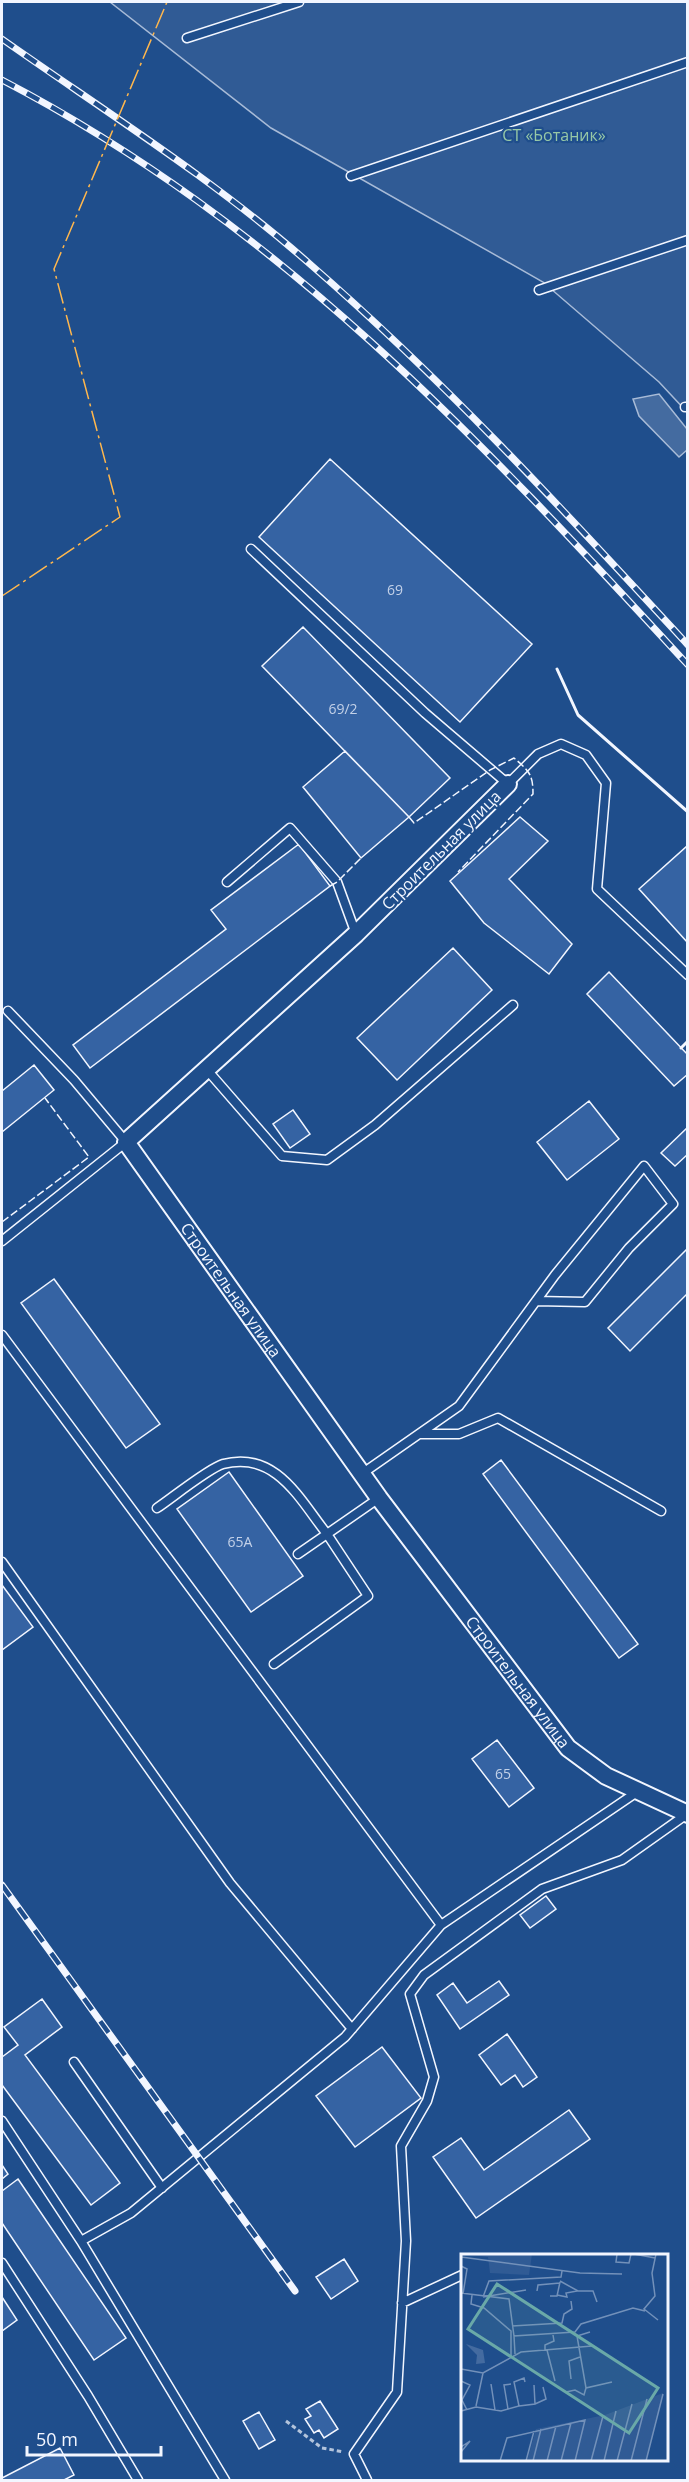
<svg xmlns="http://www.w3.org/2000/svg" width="689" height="2482" font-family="'Open Sans',sans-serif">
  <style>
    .built { fill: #305b95; stroke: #a8bbd7; stroke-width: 1.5 }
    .water { fill: #446ba0; stroke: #a8bbd7; stroke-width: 1.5 }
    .building { fill: #3563a3; stroke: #f2f6ff; stroke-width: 1.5 }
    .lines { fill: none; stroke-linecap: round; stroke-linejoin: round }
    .lane-casing { stroke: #f2f6ff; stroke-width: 11 }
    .street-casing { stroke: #f2f6ff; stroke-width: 20 }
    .path { stroke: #b3c4dc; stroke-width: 3; stroke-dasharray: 4.5 3; stroke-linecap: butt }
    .lane { stroke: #1f4e8c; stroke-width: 8 }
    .street { stroke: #1f4e8c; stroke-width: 16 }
    .rail-casing { stroke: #f2f6ff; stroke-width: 7 }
    .rail { stroke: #1f4e8c; stroke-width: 4.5; stroke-dasharray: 14; stroke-linecap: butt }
    .fence { stroke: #f2f6ff; stroke-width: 1.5; stroke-dasharray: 8 3; stroke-linecap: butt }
    .wall { stroke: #f2f6ff; stroke-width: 3 }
    .power { stroke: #ffb74d; stroke-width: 1.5; stroke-dasharray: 21 4.5 3 4.5; stroke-linecap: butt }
    .labels { text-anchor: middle; stroke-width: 4.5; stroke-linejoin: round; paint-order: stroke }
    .number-label { font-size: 14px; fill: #c3d1e8 }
    .park-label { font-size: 16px; fill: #97c8a6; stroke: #1f4e8c }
    .street-label { font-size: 16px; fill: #f2f6ff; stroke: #1f4e8c }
    .inset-road { fill: none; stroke: #7391ba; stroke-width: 1.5 }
    .view { fill: #6aa9a8; fill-opacity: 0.15; stroke: #6aa9a8; stroke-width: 3 }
    .inset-edge { fill: none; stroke: #f2f6ff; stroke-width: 3 }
  </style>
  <rect width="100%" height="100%" fill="#1f4e8c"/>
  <path class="built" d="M110 2H687V412L659 382 543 282 271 128Z"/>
  <path class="water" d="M659 394 687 429V450L679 457 639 416 633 399Z"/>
  <path class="building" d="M330 459 532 644 460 722 259 537Z
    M303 627 450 778 409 817 262 666Z
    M345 751 409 817 361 858 303 787Z
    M520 817 548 841 509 879 572 944 549 974 484 923 450 881Z
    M299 844 330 886 90 1068 73 1045 226 929 211 910Z
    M686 847 688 848V943L639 889Z
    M453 948 492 990 397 1080 357 1038Z
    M609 972 688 1055V1074L674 1086 587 994Z
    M34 1065 54 1090 2 1132V1091Z
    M589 1101 619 1139 567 1180 537 1142Z
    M293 1110 310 1134 290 1148 273 1124Z
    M688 1127V1154L675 1166 661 1153Z
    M688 1248V1293L630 1351 608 1328Z
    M54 1279 160 1424 126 1448 21 1303Z
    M501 1460 638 1644 619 1658 483 1474Z
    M229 1472 303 1576 251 1612 177 1509Z
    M2 1585 33 1627 2 1650Z
    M497 1740 534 1788 509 1807 472 1759Z
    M546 1896 556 1909 530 1928 520 1915Z
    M499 1981 509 1995 460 2029 437 1995 453 1983 467 2003Z
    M42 1999 62 2027 25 2055 120 2183 91 2205 2 2085V2057L18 2045 4 2027Z
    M507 2034 537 2077 523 2087 515 2075 501 2085 479 2055Z
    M382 2047 421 2098 355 2147 316 2096Z
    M569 2110 590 2139 476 2218 433 2157 461 2138 484 2170Z
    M2 2165 8 2174 2 2179Z
    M18 2179 126 2338 94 2360 2 2223V2191Z
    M344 2259 358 2281 331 2299 316 2277Z
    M2 2297 17 2320 2 2331Z
    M320 2401 338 2429 324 2438 319 2430 314 2433 305 2419 311 2416 306 2409Z
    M259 2412 275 2440 259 2449 243 2421Z
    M60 2448 74 2475 64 2480H2V2478Z"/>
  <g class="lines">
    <g class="lane-casing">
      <path id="lane" d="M187 38 299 2
        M351 176 688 62
        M539 290 688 240
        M685 407H688
        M251 549 425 713 508 784 538 754 561 744 586 755 606 783 597 889 688 975
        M227 882 290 828 337 882 356 934
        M208 1071 282 1156 327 1160 375 1125 513 1005
        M2 1241 126 1142 74 1080 8 1011
        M2 1335 441 1925 637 1792
        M421 1434H459L498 1418 661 1511
        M363 1473 459 1406 555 1275 644 1166 673 1204 629 1248 585 1302 536 1301
        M157 1508C172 1498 209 1468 223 1464 276 1450 300 1500 327 1534L379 1498
        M2 1562 230 1883 352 2029
        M274 1664 368 1596 327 1534 298 1554
        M74 2062 162 2188
        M2 2121 81 2241
        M2 2263 88 2396 138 2480
        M402 2303 462 2275
        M225 2480 81 2241 131 2213 345 2037 441 1925
        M367 2480 354 2454 397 2392 406 2241 401 2146 427 2101 434 2077 410 1994 424 1975 542 1889 622 1860 687 1814"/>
    </g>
    <g class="street-casing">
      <g id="street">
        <path id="s1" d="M508 784 356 934 126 1142 379 1498 568 1748 606 1776 688 1814"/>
      </g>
    </g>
    <path class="path" d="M286 2421 322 2448 344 2452"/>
    <use href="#lane" class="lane"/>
    <use href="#street" class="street"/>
    <g class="rail-casing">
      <path id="rail" d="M2 39C106 112 216 181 311 265 447 383 566 513 688 645
        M2 80C280 225 478 437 688 665
        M2 1885 295 2291"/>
    </g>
    <use href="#rail" class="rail"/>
    <path class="fence" d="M409 817 414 823 490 770 514 758C529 771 533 774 533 794L458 872
      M330 886 337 882 361 858
      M2 1222 89 1157 45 1098"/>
    <path class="wall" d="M557 669 578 715 688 812
      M681 1048 688 1041"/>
    <path class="power" d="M2 596 120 517 54 269 167 2"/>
  </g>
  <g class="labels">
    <g class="number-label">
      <text x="395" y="595">69</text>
      <text x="343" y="714">69/2</text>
      <text x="240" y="1547">65А</text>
      <text x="503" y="1779">65</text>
    </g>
    <g class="park-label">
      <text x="554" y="141">СТ «Ботаник»</text>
    </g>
    <g class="street-label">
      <text transform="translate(441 850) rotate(-45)" y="6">Строительная улица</text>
      <text dy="6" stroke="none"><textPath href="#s1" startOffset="705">Строительная улица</textPath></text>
      <text dy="6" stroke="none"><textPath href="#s1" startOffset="1191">Строительная улица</textPath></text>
    </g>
  </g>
  <g transform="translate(461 2254)">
    <rect width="207" height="207" fill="#1f4e8c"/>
    <path d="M0 0H71L68 21 29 19 27 3ZM202 139 185 207H66L75 175 144 161Z" fill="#305b95"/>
    <path d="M5 90 22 96 24 109 15 110 16 101Z" fill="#446ba0"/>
    <path class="inset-road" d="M156 0 155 8 168 9 170 0M173 0 194 4M195 0 191 19 194 42 183 55 197 66M0 3 119 19 161 20M0 12 6 15 2 40M99 27 117 37H132L136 48M76 37 77 31 99 29M0 39 48 45 53 82M11 41 10 50 23 54 50 77V102M96 41 106 43 105 39 116 37M89 42H96L99 28M22 43 28 27 100 23 101 17M22 43 65 36M51 72 101 69 103 60 111 55 110 47M84 96V91L93 87 92 81M86 96 94 127M54 100 53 82 114 78 120 70 172 54 184 57M0 115 22 119 60 98 131 92M110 125 108 107 119 103M0 127 9 131 1 146 6 156M30 130 34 156M125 134 116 82 129 78M105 138 114 136 123 141 125 134 151 128M74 150 85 145 82 133M15 152 22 119M58 152 74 150 73 131M47 155 43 131 50 130M0 157 15 153 40 157 58 152 53 128 63 124 64 128M0 193 9 187 0 198M39 207 46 184 124 166 114 207M65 207 73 177M72 207 80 175M86 207 95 172M100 207 110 169M130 207 142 162M143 207 155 157M156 207 171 150M170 207 186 145M185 207 202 140"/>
    <path class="view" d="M36 30 197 134 168 179 7 75Z"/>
    <rect width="207" height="207" class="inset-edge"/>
  </g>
  <rect width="689" height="2482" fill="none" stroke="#f2f6ff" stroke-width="6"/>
  <path d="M27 2446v9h134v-9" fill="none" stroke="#f2f6ff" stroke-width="3"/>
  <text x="36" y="2446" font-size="18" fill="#f2f6ff" stroke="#1f4e8c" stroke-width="4.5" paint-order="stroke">50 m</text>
</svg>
